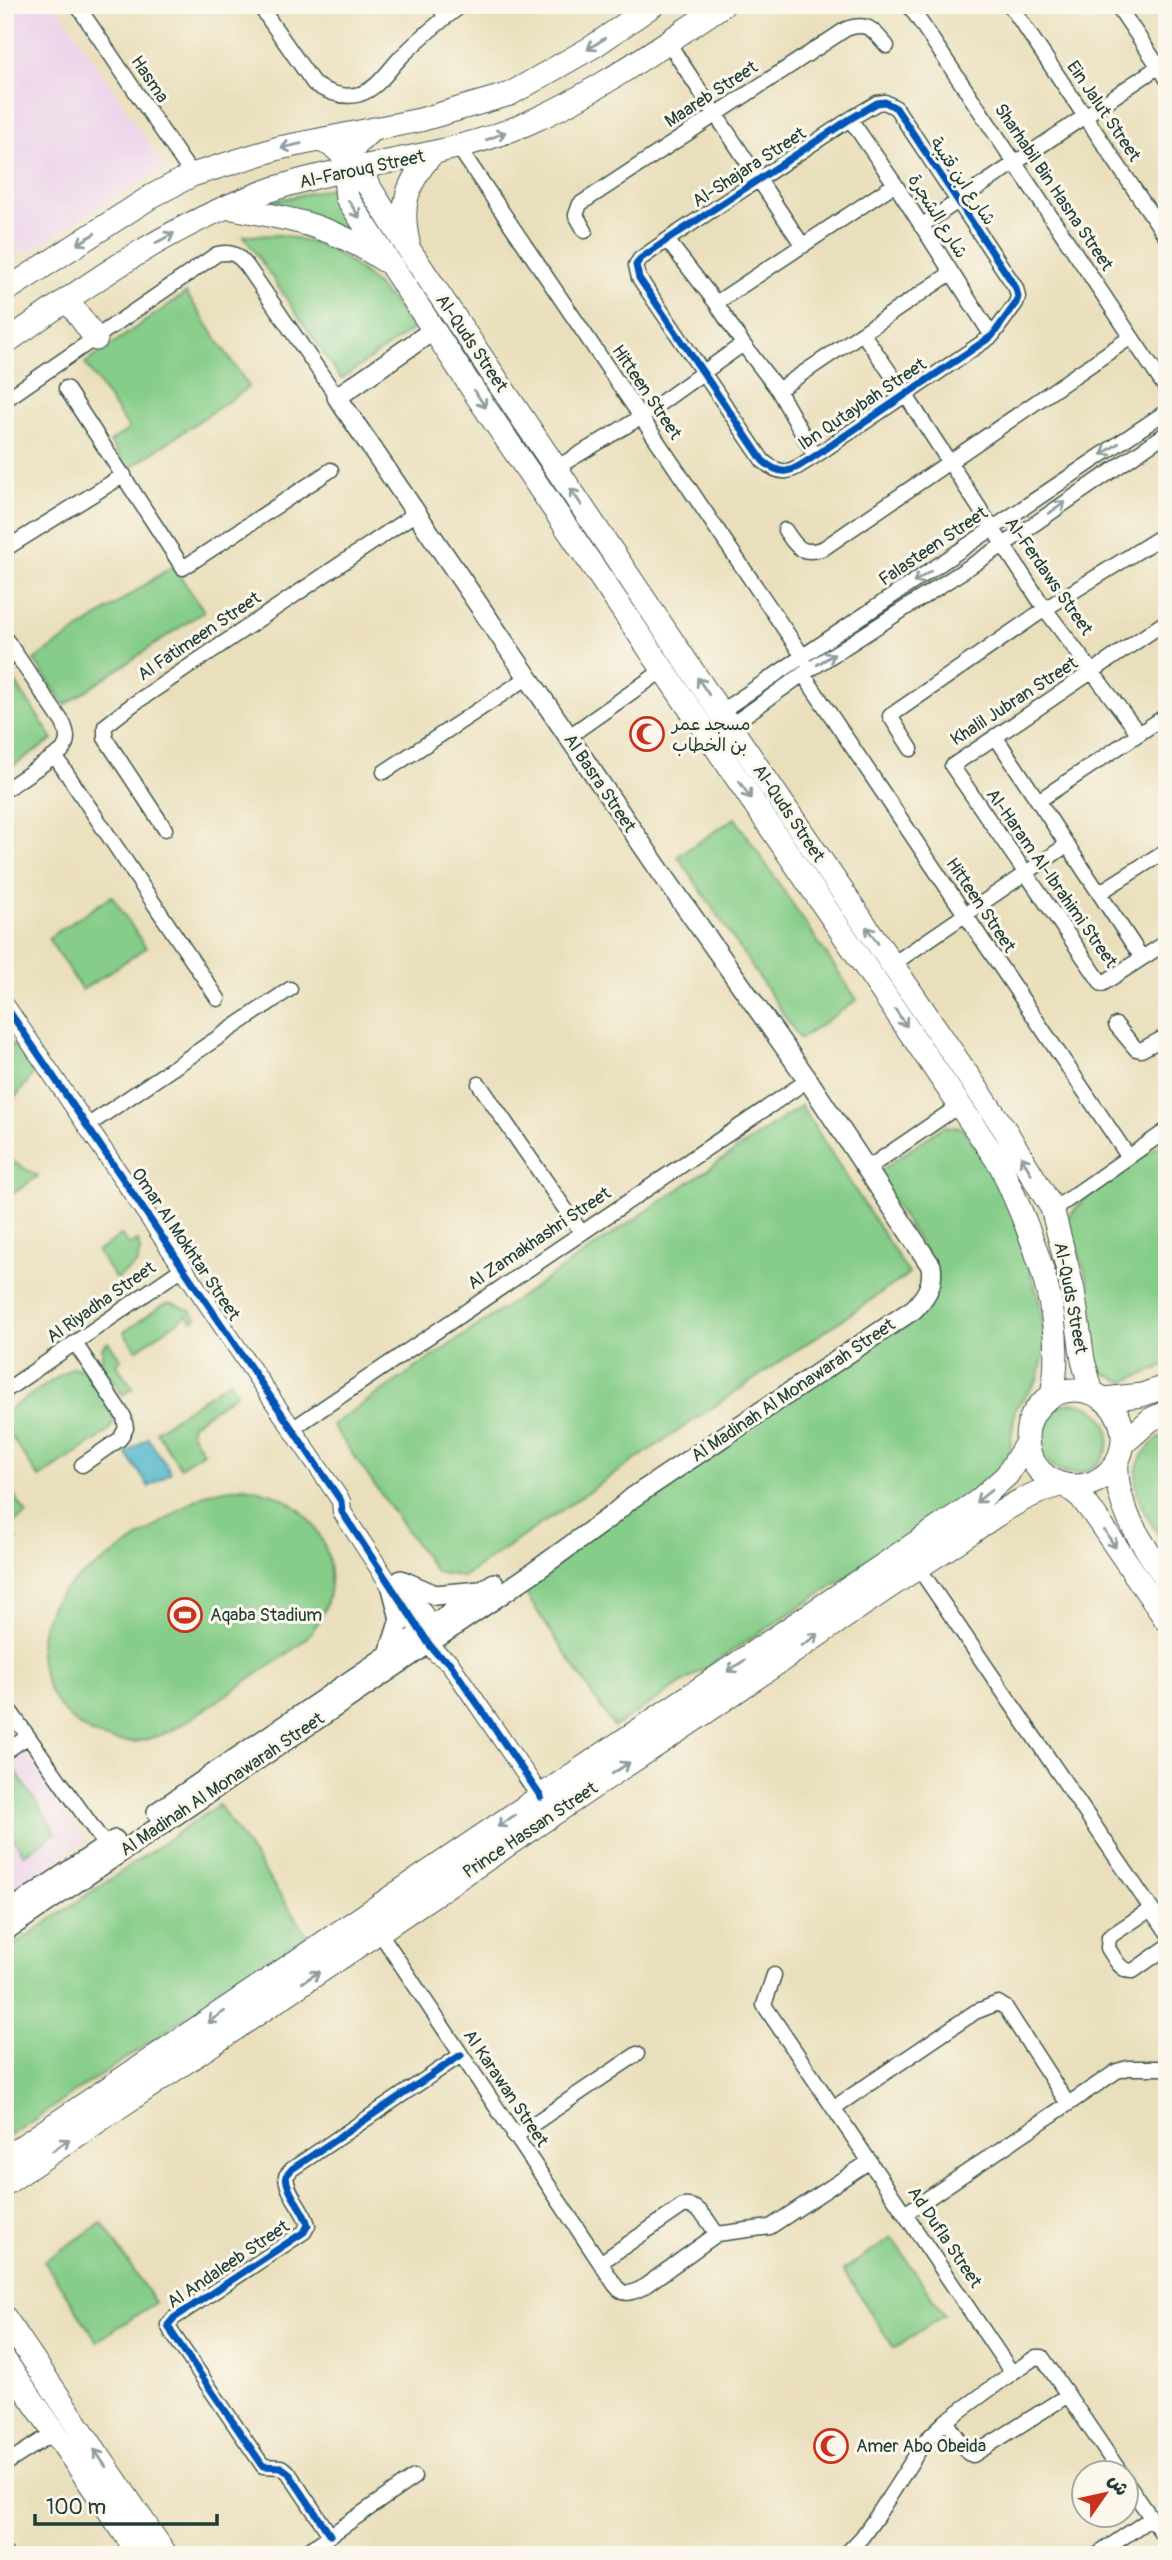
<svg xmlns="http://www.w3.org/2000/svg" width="1172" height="2560" font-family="Pangolin,'Playpen Sans Arabic',sans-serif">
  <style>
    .built { fill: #ebd1eb }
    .green { fill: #86cd89; stroke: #52855e; stroke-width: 2 }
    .water { fill: #4db4cc; stroke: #367880; stroke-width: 2 }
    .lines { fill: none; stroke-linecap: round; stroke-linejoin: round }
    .minor-casing { stroke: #3d5548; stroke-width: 17 }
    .tertiary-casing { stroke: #3d5548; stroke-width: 20 }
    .secondary-casing { stroke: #3d5548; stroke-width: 22 }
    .primary-casing { stroke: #3d5548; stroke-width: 25 }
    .minor { stroke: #fff; stroke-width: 14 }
    .tertiary { stroke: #fff; stroke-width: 18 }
    .secondary { stroke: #fff; stroke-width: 19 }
    .primary { stroke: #fff; stroke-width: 23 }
    .cycleway-casing { stroke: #fbf7ec; stroke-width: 11 }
    .cycleway { stroke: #0057b8; stroke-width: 7 }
    .oneway { stroke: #8f9e9a }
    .labels { text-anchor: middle; stroke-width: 6; stroke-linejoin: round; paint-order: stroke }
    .street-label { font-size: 18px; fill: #1f3d34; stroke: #fbf7ec }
    .poi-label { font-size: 18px; fill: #1f3d34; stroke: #fbf7ec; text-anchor: start }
  </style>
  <rect width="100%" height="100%" fill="#fbf7ec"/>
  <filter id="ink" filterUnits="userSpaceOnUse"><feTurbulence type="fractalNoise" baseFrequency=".0143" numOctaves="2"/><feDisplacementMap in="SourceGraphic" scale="14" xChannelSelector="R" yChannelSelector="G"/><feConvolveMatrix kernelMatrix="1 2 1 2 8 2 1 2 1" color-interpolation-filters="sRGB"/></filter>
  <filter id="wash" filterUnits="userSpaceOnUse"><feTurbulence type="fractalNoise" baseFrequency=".00686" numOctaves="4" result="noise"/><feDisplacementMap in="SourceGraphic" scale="28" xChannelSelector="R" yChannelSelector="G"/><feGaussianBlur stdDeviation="1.57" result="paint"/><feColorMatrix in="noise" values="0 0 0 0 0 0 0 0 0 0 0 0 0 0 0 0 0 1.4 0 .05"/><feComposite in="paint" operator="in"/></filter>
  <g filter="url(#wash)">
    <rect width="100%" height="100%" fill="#eadfbc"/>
    <path class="built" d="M5 5H56L165 167 24 254 5 241Z
      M5 1723 85 1841 5 1896Z"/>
    <path class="green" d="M331 188 361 241 257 205Z
      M282 235C296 239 312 241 325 247 361 265 390 296 413 329L341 379 244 236Z
      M186 293 249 387 128 469 110 442 129 429 85 363Z
      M173 566 204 611 65 705 34 660Z
      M9 673 53 739 5 771V676Z
      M735 818 857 1000 800 1039 678 856Z
      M112 896 146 948 82 990 48 938Z
      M13 1044 35 1072 10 1104 5 1097V1051Z
      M801 1106 909 1274 463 1577 436 1572 332 1425Z
      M944 1126 962 1128 987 1163 1014 1214 1039 1300 1046 1346 1038 1379 1015 1409 1009 1457 989 1485 614 1727 518 1582 929 1298 935 1266 880 1182V1171Z
      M1167 1141V1365L1124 1382 1096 1369 1089 1284 1067 1219C1092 1186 1131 1162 1167 1141Z
      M5 1157 38 1176 5 1199Z
      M121 1235 129 1245 138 1241 140 1252 137 1264 116 1279 97 1252Z
      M172 1303 190 1310 196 1318 192 1321 187 1315 136 1350 124 1332 163 1305Z
      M108 1342 121 1359 116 1364 133 1388 123 1395 99 1361 102 1359V1348Z
      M73 1367 86 1372 114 1416V1422L108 1432 39 1478 5 1427V1412Z
      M229 1381 237 1393 191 1425 192 1435 203 1452 180 1467 156 1431Z
      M1039 1438a35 35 0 1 1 70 0a35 35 0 1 1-70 0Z
      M1167 1433V1545C1137 1509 1115 1463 1167 1433Z
      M5 1483 27 1514 8 1527 17 1540 5 1549Z
      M243 1487C276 1491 304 1505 320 1536 338 1570 332 1612 305 1639 289 1655 267 1667 248 1680 225 1696 201 1712 178 1727 161 1736 145 1742 127 1742 58 1739 16 1659 55 1601 70 1581 93 1569 113 1555 140 1537 166 1519 193 1501L208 1493Z
      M15 1770 56 1833 24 1854 5 1826V1776Z
      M219 1805 308 1936 5 2139V1951Z
      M102 2223 155 2303 97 2341 44 2261Z
      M892 2238 944 2315 894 2348 843 2270Z"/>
    <path class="water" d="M148 1438 171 1472 149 1487 126 1453Z"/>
  </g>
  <g filter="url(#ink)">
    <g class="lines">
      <g class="minor-casing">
        <path id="minor" d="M77 5 192 175
          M259 5 314 84C327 92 345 99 360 94 377 89 388 71 400 58 419 39 440 21 462 5
          M438 5 446 17
          M909 5 1167 390
          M1010 5 1167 238
          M1117 5 1167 79
          M667 41 803 246
          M885 102 896 108 1016 288 1018 297 1016 303 992 336 815 456C794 469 785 480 763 461L639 278 636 265 640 259 667 240 850 119 877 103Z
          M850 119 895 184 992 336
          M459 148 804 658
          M921 226 1167 61
          M585 231 576 215 580 204 846 29C868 21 873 30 887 46
          M667 240 716 303 743 344 778 390 815 456
          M716 303 895 184
          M863 334 905 394 1045 609 1139 734
          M66 388 183 568 331 470
          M778 390 951 273
          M5 400 217 254C232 251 237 254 247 266L337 397
          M556 468 641 417 743 344
          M785 530C797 548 802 556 824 548L1131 337
          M5 549 124 475
          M1167 621 952 766 1102 984 1167 942
          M5 638 63 723C68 734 69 741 62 751L5 790
          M803 674 1128 1156
          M720 712 1167 411
          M730 726 803 674 1005 544 1167 433
          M995 736 1142 958
          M568 737 663 670
          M911 749 890 716 1045 609 1167 533
          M55 756 218 999
          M384 772 527 678
          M1038 801 1167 715
          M165 829 105 738V726L132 705 416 513
          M1099 893 1167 850
          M893 964 1067 845
          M1116 1025 1136 1049 1141 1050 1167 1036
          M479 1084 581 1232
          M87 1126 290 989
          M868 1168 960 1105
          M1052 1208 1066 1201 1167 1130
          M75 1343 124 1417 126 1428 120 1439 82 1465
          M5 1391 183 1268
          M292 1429 808 1080
          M918 1567 1167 1932
          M5 1704 111 1853
          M5 1752 27 1737
          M1151 1909 1109 1937 1108 1948C1114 1957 1120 1972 1133 1971L1167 1947
          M380 1933 615 2285C623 2296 630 2294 642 2288L717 2234C707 2221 701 2204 683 2206L600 2263
          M774 1975 764 2005 1012 2373 1036 2357H1042L1120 2472
          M835 2107 975 2012 998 2003 1006 2008 1011 2016 1068 2104
          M514 2137 637 2054
          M906 2213 1117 2071 1128 2068H1167
          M717 2234 770 2227 870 2161
          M946 2421 968 2453 973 2455 1068 2395
          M5 2464 55 2432
          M1126 2481 1167 2541
          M330 2535 288 2472 281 2467 263 2466 172 2333 168 2325 174 2318 304 2232 308 2225C303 2207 287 2195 286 2176L292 2169 461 2055
          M5 2553 6 2555
          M302 2555 414 2477
          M845 2555 862 2537 877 2516 925 2441 946 2421 1012 2373
          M1097 2555 1151 2518"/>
      </g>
      <g class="tertiary-casing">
        <path id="tertiary" d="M5 1005 341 1501 342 1512 429 1644 437 1654 449 1662 541 1797
          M403 1584 439 1636"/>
      </g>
      <g class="secondary-casing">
        <path id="secondary" d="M401 1580 435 1595 480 1591
          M389 1654 400 1619 392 1588
          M157 1812 494 1583
          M5 1914 115 1840
          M5 1931 534 1572 611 1516 632 1498 914 1309C926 1296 934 1285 931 1266L808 1080 658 868 337 397 435 329"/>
      </g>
      <g class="primary-casing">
        <path id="primary" d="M373 129C344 153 343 163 347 198L479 399 1001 1166C1032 1236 1068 1316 1052 1395
          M320 140 333 146 357 168 410 251 720 712 1005 1130 1052 1208 1073 1290 1083 1360 1092 1393
          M227 207C290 219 330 224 385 261
          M408 242C400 206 406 184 431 155
          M5 291 152 196 192 175 279 148 420 120 510 94 594 46 653 5
          M67 299 96 339
          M5 343C90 283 177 220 276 188 360 161 446 159 528 123 597 93 660 46 723 5
          M1027 1438a48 48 0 1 1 96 0a48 48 0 1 1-96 0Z
          M1104 1399 1142 1395 1167 1386
          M1123 1444 1150 1420 1167 1412
          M1117 1462C1114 1507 1143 1544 1167 1580
          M1067 1486 1081 1497 1093 1513 1167 1621
          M5 2158 978 1501 1007 1475 1026 1444
          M5 2184 623 1767C732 1697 836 1620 945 1550 982 1526 1017 1496 1060 1485
          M5 2318 166 2555
          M5 2361 140 2555"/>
      </g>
      <use href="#minor" class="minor"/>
      <use href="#tertiary" class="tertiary"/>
      <use href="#secondary" class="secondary"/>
      <use href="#primary" class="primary"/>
      <g class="cycleway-casing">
        <path id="cycleway" d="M885 102 896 108 1016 288 1018 297 1016 303 992 336 815 456C794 469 785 480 763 461L639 278 636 265 640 259 667 240 850 119 877 103Z
          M5 1005 341 1501 342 1512 429 1644 437 1654 449 1662 541 1797
          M330 2535 288 2472 281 2467 263 2466 172 2333 168 2325 174 2318 304 2232 308 2225C303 2207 287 2195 286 2176L292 2169 461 2055"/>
      </g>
      <use href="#cycleway" class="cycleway"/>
    </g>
    <defs><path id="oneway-shaft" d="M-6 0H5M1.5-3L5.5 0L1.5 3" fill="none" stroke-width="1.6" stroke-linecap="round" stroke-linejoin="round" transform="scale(1.75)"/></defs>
    <g class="oneway">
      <use href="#oneway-shaft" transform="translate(596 44) rotate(147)"/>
      <use href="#oneway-shaft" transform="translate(496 136) rotate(-22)"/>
      <use href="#oneway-shaft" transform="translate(291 146) rotate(167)"/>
      <use href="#oneway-shaft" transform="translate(354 209) rotate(57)"/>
      <use href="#oneway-shaft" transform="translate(165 238) rotate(-29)"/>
      <use href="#oneway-shaft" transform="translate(86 239) rotate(147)"/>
      <use href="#oneway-shaft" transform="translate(480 399) rotate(57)"/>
      <use href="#oneway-shaft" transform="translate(1110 449) rotate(146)"/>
      <use href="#oneway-shaft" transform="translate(576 497) rotate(-124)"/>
      <use href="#oneway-shaft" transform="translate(1057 508) rotate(-34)"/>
      <use href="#oneway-shaft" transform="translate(922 577) rotate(146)"/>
      <use href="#oneway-shaft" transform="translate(826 659) rotate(-33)"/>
      <use href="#oneway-shaft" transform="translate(703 686) rotate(-124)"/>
      <use href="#oneway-shaft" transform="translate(745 790) rotate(56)"/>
      <use href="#oneway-shaft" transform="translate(872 935) rotate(-125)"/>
      <use href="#oneway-shaft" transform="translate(901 1018) rotate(56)"/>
      <use href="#oneway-shaft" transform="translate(1026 1165) rotate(-121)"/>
      <use href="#oneway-shaft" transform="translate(984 1496) rotate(141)"/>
      <use href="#oneway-shaft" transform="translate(1110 1539) rotate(57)"/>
      <use href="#oneway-shaft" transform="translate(810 1640) rotate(-34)"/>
      <use href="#oneway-shaft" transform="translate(736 1666) rotate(146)"/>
      <use href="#oneway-shaft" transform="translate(621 1768) rotate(-33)"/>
      <use href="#oneway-shaft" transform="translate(506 1821) rotate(146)"/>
      <use href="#oneway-shaft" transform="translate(311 1977) rotate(-33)"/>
      <use href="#oneway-shaft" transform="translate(216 2017) rotate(146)"/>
      <use href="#oneway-shaft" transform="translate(61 2145) rotate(-35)"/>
      <use href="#oneway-shaft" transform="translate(100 2458) rotate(-124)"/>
    </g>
  </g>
  <defs>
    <g id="mosque-ring" transform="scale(1.75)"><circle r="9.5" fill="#fbf7ec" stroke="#c8321e" stroke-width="1.5"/><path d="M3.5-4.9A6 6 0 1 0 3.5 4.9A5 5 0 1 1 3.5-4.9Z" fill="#c8321e"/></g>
    <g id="stadium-ring" transform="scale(1.75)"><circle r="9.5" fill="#fbf7ec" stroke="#c8321e" stroke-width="1.5"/><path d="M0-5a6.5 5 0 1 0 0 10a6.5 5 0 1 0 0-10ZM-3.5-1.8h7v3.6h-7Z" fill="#c8321e"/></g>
  </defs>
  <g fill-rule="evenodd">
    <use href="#mosque-ring" x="647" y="734"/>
    <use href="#stadium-ring" x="185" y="1615"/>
    <use href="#mosque-ring" x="831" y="2446"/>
  </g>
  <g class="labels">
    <g class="street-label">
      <text transform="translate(150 79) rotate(56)" y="6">Hasma</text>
      <text transform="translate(711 94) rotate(-33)" y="6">Maareb Street</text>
      <text transform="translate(1104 111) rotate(56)" y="6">Ein Jalut Street</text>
      <text transform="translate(749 167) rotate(-33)" y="6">Al-Shajara Street</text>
      <text transform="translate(362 169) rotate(-12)" y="6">Al-Farouq Street</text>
      <text transform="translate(963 181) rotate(56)" y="6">شارع ابن قتيبة</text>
      <text transform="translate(1054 187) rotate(56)" y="6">Sharhabil Bin Hasna Street</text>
      <text transform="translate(938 216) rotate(58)" y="6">شارع الشجرة</text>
      <text transform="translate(472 343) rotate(56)" y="6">Al-Quds Street</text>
      <text transform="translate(647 392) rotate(56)" y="6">Hitteen Street</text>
      <text transform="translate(862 404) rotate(-34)" y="6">Ibn Qutaybah Street</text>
      <text transform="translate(933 546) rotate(-34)" y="6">Falasteen Street</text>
      <text transform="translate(1049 576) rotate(55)" y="6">Al-Ferdaws Street</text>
      <text transform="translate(199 636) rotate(-34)" y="6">Al Fatimeen Street</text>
      <text transform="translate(1014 701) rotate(-33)" y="6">Khalil Jubran Street</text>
      <text transform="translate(600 783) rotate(56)" y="6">Al Basra Street</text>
      <text transform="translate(789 813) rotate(56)" y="6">Al-Quds Street</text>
      <text transform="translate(1052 878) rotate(55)" y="6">Al-Haram Al-Ibrahimi Street</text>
      <text transform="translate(981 905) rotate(56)" y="6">Hitteen Street</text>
      <text transform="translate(539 1238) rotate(-34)" y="6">Al Zamakhashri Street</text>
      <text transform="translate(186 1244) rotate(56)" y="6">Omar Al Mokhtar Street</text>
      <text transform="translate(1071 1298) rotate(79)" y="6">Al-Quds Street</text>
      <text transform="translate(101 1302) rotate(-35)" y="6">Al Riyadha Street</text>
      <text transform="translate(793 1390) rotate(-34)" y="6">Al Madinah Al Monawarah Street</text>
      <text transform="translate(222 1784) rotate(-34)" y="6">Al Madinah Al Monawarah Street</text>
      <text transform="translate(530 1830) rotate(-34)" y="6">Prince Hassan Street</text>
      <text transform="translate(506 2088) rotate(56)" y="6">Al Karawan Street</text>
      <text transform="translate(945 2237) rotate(56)" y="6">Ad Dufla Street</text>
      <text transform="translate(228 2264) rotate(-34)" y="6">Al Andaleeb Street</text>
    </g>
    <g class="poi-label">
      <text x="672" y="730">مسجد عمر<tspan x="672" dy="21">بن الخطاب</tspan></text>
      <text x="210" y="1621">Aqaba Stadium</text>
      <text x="856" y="2452">Amer Abo Obeida</text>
    </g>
  </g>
  <rect width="1172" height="2560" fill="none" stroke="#fbf7ec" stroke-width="28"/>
  <g transform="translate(1105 2494) rotate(56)"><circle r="33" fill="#fbf7ec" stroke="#a3ada2" stroke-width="2"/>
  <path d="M0-5L12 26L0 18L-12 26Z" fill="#c8321e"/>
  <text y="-10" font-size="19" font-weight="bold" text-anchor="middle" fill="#1f3d34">ش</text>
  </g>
  <path d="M35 2514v10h182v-10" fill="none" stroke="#1f3d34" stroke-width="3.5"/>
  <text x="46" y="2514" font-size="21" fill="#1f3d34" stroke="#fbf7ec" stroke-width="5" paint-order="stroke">100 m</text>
</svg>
